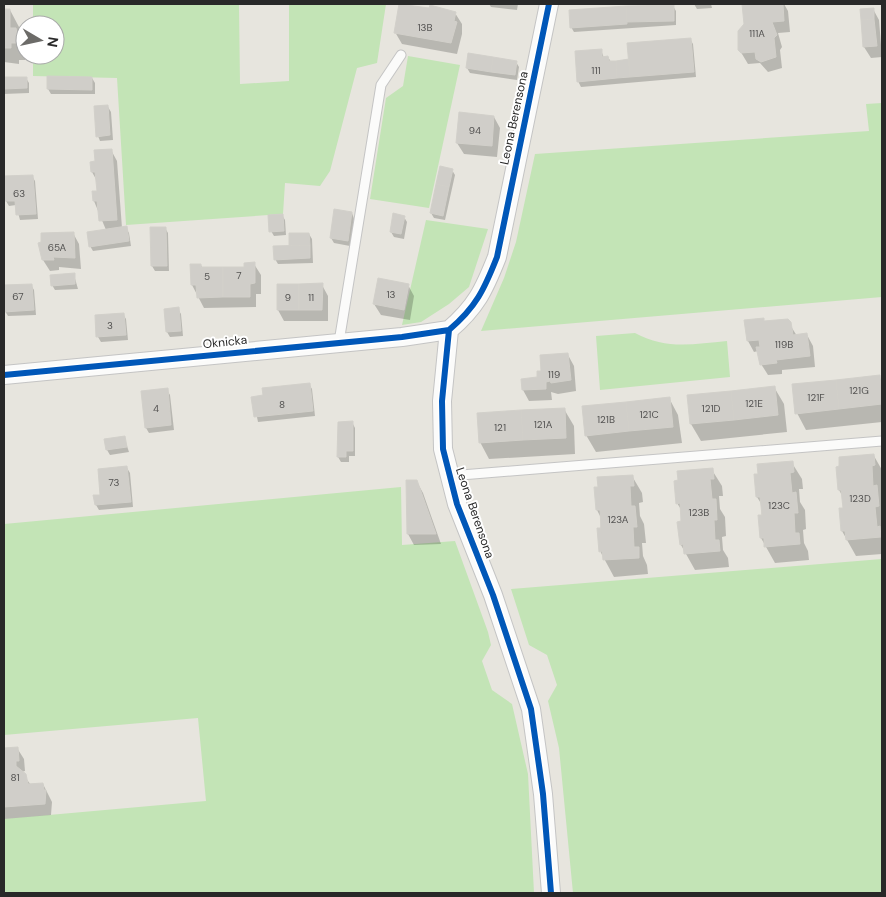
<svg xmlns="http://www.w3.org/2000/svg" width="886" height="897" font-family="'DM Sans',sans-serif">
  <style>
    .green { fill: #c3e4b6 }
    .shadow { fill: #0003 }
    .building { fill: #d0cec9; stroke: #d2d0ca }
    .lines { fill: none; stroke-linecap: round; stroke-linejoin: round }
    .service-casing { stroke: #c4c4c4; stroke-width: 11 }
    .minor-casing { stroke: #c4c4c4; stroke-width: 20 }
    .service { stroke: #fbfbfa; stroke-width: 9 }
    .minor { stroke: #fbfbfa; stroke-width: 18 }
    .cycleway-casing { stroke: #fff; stroke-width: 9 }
    .cycleway { stroke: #0057b8; stroke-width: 6 }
    .labels { text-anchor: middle; stroke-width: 4; stroke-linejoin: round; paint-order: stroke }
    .number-label { font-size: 10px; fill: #545352 }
    .street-label { font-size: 12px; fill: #292929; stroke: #fff }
  </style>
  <rect width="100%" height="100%" fill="#e7e5de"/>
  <path class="green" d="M33 4H239L240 84 289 81V4H386L377 63 357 68 330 171 320 186 285 183 283 214 126 225 117 78 33 76V55H55V25H33Z
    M408 56 460 65 429 208 370 199 386 98 403 86Z
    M882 103V297L481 331 504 278 516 242 535 154 869 131 866 104Z
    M426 220 488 229 469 287 449 304 421 322 402 325Z
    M635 333C666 350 693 344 727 341L730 377 600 390 596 336Z
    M401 487 402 545 455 541 488 632 491 645 482 661 492 690 512 704 528 774 534 893H4V819L206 801 198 718 4 735V524Z
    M882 559V893H573L559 748 548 701 557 685 547 655 529 645 511 589Z"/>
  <path class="shadow" d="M489 4H518L517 10 491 7Z
    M694 4H711L712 8 697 9Z
    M746 4H784L788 11 790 32 778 33 782 47 780 50 782 68 768 72 760 63 748 64 739 49 745 24Z
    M673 6 676 11V25L574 32 571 27 570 11Z
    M873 9 879 20 882 57 871 58 864 47 861 10Z
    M4 10H10L19 27V37L25 47 26 55 25 60H19V64L4 62Z
    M455 13 462 24V34L457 54 402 44 395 32Z
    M690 39 693 44 696 77 581 87 578 81 601 50 604 58 608 57 611 62 630 60Z
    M516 62 519 67 517 80 470 73 467 68Z
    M4 78H26L29 83V93L4 94Z
    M92 78 95 83V94H51L48 89Z
    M108 107 111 112 113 140 100 141 98 136Z
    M494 117 500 128 497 157 464 154 457 143Z
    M111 150 117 161 122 228H126L129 233 131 246 93 251 90 246 106 230 94 201 98 192 97 181 92 172 96 163Z
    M452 170 455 175 445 220 434 218 431 213Z
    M32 176 35 181 38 219 20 220 16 205 9 206 6 201Z
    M335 211 352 213 354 219 350 246 334 243 331 238Z
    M282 215 285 220 286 235 274 236 271 231Z
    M404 217 407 222 404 239 394 237 391 232Z
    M165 228 168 233 169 271H155L152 266Z
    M73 233 79 244 81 269 59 267V270L50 271 43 260Z
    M309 234 312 239 313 263 278 264 275 259Z
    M254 264 261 275V294H256V307L204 308 192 285 201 265 203 269 245 268Z
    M74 275 78 289 55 290 52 285Z
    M31 285 34 290 36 315 8 316 5 311 4 286Z
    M278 285H322L328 296V321H284L278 310Z
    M408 285 414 296 410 320 381 315 374 304Z
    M178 309 181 314 183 336 170 337 167 332 166 310Z
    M123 314 126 319 128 340 101 342 98 337 96 316Z
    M787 320 797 336 807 335 813 346 815 367 782 370V374L768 375 761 364 758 351 754 352 748 341 746 322Z
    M568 355 574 366 576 391 558 394 551 392 552 400 529 401 523 390Z
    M879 376 882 382V422L806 430 797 413Z
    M309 384 312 389 315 416 258 422 253 398Z
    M774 387 784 404 787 432 701 441 691 424 689 396Z
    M167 390 170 395 174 430 149 433 146 428 143 392Z
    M669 398 678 415 682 443 596 452 586 435Z
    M564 409 574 426 575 454 489 459 480 442Z
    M352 422 355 428V456H349V462H341L338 457Z
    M124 437 129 452 110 455 107 450Z
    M874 456 882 470V554L856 556 842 531 844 509 843 497 839 490Z
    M792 463 802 479 803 489H799L800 502 805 510 806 529 803 530 804 543 808 551 809 560 775 563 761 538 762 505 757 497Z
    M127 468 130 473 133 507 99 510 96 505Z
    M712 470 722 486 723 496H719L720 509 725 517 726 536 722 537 723 550 728 558 729 567 695 570 681 545 682 511 677 503Z
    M632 476 642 493 643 502 639 503 640 516 644 524 646 543H642L643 556 647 565 648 574 614 577 600 551 601 518 597 510 595 488Z
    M417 482 423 493 441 544 414 545 408 534Z
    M17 748 24 759 25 771 21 772 31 785 43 784 52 802 51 815 4 819V749Z"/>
  <path class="building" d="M399 4 429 8 430 5 456 12 454 21 457 22 451 43 394 33Z
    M742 4H783L784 21 772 22 777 35 774 38 776 57 761 62 756 59 755 52 741 53 738 50V31L744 24Z
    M674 5V21L627 22 626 6Z
    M626 6 627 24 570 28 569 10Z
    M874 8V19L861 20 860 9Z
    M4 9H10V28H16L17 33 16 43H11V48H4Z
    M874 19 877 46 863 47 861 20Z
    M691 38 694 72 630 77 627 43Z
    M602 49V57L608 56 609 61H616L617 78 577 82 575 51Z
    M468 53 493 57 491 72 466 68Z
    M493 57 517 61 515 75 491 72Z
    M629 59 630 77 617 78 616 61Z
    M47 76 92 77V90L47 89Z
    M4 77H27V88L4 89Z
    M108 105 110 135 96 137 94 106Z
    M459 112 494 116 492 146 456 143Z
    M112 149 117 220 99 221 97 201H93L92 191H97L95 172H91L90 162 95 161 94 150Z
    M440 166 453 169 449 187 436 184Z
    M33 175 36 214 16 215 15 201H5L4 176Z
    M436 184 449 187 443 216 430 213Z
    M334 209 352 212 348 241 330 238Z
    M393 213 405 216 401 234 390 232Z
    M283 214 284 231 269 232 268 215Z
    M127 226 129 241 89 247 87 232Z
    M150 227H166L167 266H151Z
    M74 232 75 258 53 257 54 260H42L38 243 41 242V233Z
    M289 233H309L310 245 289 246Z
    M310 245V258L274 260 273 246Z
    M255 262V283L250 284V297H223V267H244V263Z
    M190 264H201V267H223V297L197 298 196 285H191Z
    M75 273V284L51 286 50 275Z
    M378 278 409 284 404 310 373 304Z
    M323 283 322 310H299V284Z
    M32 284 34 310 4 312V285Z
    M277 284H299V310H277Z
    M179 307 181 331 166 332 164 309Z
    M124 313 126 335 96 337 95 315Z
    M764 318V321L788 319 791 322 793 335 807 333 810 356 776 360 777 363 760 365 756 347H760L759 340 747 341 744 320Z
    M568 353 571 380 551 383 550 381 546 382V389L522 390 521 379 537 377V371H541L540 355Z
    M880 375 882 404 839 409 836 380Z
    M836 380 839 409 795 414 792 384Z
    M310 383 313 411 254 417 251 397 263 395 262 388Z
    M775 386 778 415 734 420 731 391Z
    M168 388 171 425 145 428 141 391Z
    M731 391 734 420 690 424 687 395Z
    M670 397 673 427 629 431 626 402Z
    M626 402 629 431 585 436 582 406Z
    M565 408 566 438 523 440 521 410Z
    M521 410 523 440 479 443 477 413Z
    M353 421V451H346V457H337L338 422Z
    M125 436 127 447 106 450 104 439Z
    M874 454 875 465 872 466 873 486 877 485 879 506 875 507 877 527 880 526 881 537 846 540 845 531H841L839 508H843L841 490H838L836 467 839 466V457Z
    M793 461 794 472 790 473 792 493 796 492 798 513H794L795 533H799L800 544 764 547V538H760L758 515H762L760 497H756L754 474H758L757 464Z
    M127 466 131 502 95 505 93 495H100L98 469Z
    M713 468 714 479H710L712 499H716L717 520H714L715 540H719L720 551 684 554 683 544 680 545 677 522 681 521 680 503 676 504 674 481 678 480 677 471Z
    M633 475 634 486H630L631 506H635L637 527H633L634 547H639V558L603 560 602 551 599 552 597 528H601L600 510H596L594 487H598L597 477Z
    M406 480H417L436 534H407Z
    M18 747 19 761H16V766L26 774 28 784 43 783 44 790H46L45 804 4 807V748Z"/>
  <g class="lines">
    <g class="service-casing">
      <path id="service" d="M339 342 381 85 401 55
        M449 476 882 441"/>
    </g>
    <g class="minor-casing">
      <path id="minor" d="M549 4 497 257C484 290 476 307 449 330L442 401 443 449 457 504 493 595 531 709 543 794 551 893
        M4 375 402 337 449 330"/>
    </g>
    <use href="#service" class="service"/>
    <use href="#minor" class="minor"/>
    <g class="cycleway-casing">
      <path id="cycleway" d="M549 4 497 257C484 290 476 307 449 330L442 401 443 449 457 504 493 595 531 709 543 794 551 893
        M4 375 402 337 449 330"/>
    </g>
    <use href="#cycleway" class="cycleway"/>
  </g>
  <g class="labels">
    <g class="number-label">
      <text x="425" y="31">13B</text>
      <text x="757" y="37">111A</text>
      <text x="596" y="74">111</text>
      <text x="475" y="134">94</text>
      <text x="19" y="197">63</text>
      <text x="57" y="251">65A</text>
      <text x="239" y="279">7</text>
      <text x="207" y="280">5</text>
      <text x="391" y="298">13</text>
      <text x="18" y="300">67</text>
      <text x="288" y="301">9</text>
      <text x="311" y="301">11</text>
      <text x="110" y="329">3</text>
      <text x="784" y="348">119B</text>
      <text x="554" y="378">119</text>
      <text x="859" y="394">121G</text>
      <text x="816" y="401">121F</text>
      <text x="754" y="407">121E</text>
      <text x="282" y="408">8</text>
      <text x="156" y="412">4</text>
      <text x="711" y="412">121D</text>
      <text x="649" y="418">121C</text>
      <text x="606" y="423">121B</text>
      <text x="543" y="428">121A</text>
      <text x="500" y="431">121</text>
      <text x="114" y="486">73</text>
      <text x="860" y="502">123D</text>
      <text x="779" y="509">123C</text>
      <text x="699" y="516">123B</text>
      <text x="618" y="523">123A</text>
      <text x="15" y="781">81</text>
    </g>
    <g class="street-label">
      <text transform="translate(514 118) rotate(-78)" y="4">Leona Berensona</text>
      <text transform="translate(225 342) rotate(-6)" y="4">Oknicka</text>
      <text transform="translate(475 513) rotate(71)" y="4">Leona Berensona</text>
    </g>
  </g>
  <rect width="886" height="897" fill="none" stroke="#292929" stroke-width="10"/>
  <g transform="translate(40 40) rotate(99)"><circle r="24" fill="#ffffff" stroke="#a9a9a9"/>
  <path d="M0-4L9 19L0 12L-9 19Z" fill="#6c6b68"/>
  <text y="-8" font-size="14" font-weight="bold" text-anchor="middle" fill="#292929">N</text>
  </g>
</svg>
